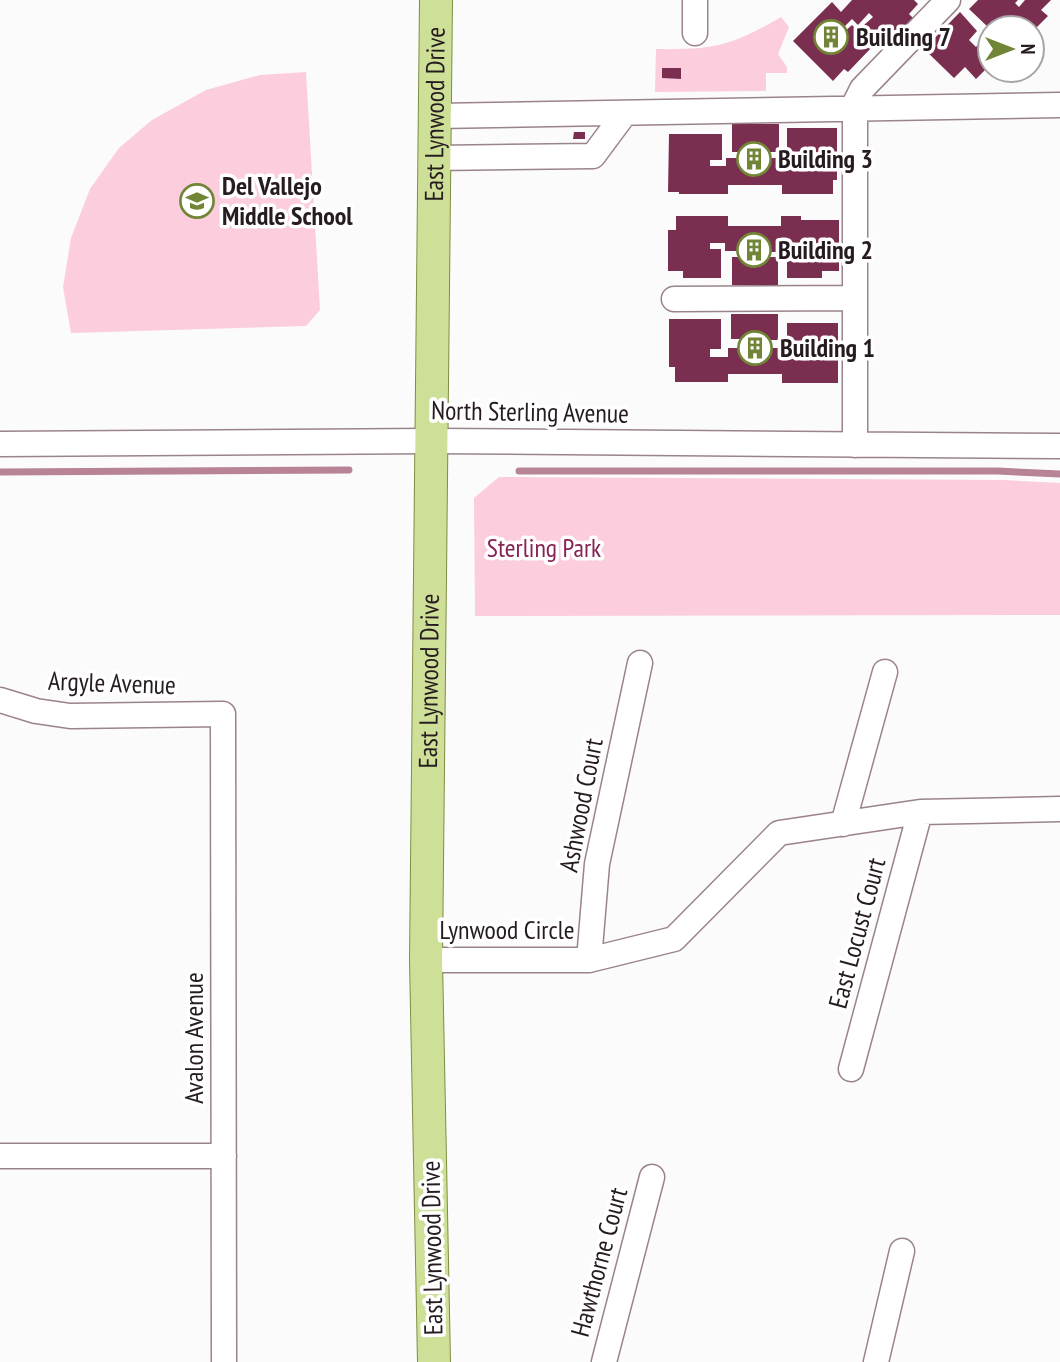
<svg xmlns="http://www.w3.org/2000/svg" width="1060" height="1362" font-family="'PT Sans Narrow',sans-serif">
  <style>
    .green { fill: #fbcddd }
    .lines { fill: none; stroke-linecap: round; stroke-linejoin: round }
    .stream { stroke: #b88397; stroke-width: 7 }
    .building { fill: #7a2e50 }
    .minor-casing { stroke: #9a838b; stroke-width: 27 }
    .major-casing { stroke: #7e8e40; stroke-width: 34 }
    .minor { stroke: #fff; stroke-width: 24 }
    .major { stroke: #cee097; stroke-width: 32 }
    .labels { text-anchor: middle; stroke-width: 7; stroke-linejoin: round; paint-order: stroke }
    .poi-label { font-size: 26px; font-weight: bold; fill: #261c20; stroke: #fff; text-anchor: start }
    .street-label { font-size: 26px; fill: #261c20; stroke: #fff }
    .park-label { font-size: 26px; fill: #872254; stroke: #fff }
  </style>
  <rect width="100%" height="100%" fill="#fbfbfb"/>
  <path class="green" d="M781 17 789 27 778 54 787 67V73H766V91L655 92 656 49C714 50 731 46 781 17Z
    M306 72 320 310 306 326 71 333 63 287 71 238 90 189 119 148 152 120 206 90 260 75Z
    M499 477 1003 480 1060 483V615L475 616 474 498Z"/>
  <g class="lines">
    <path class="stream" d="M519 471H997L1060 474
      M0 472 349 470"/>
  </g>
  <path class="building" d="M852 0H914L918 4 909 14 913 18 886 46 864 25 873 17 869 13 858 25 852 19 842 29 844 32 852 25 873 46 848 72 844 69 833 81 793 41 832 2 841 12Z
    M978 0H1018L1015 3 1019 7 1025 0H1051L1041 10 1048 16 1032 32V28H1000L1001 26 997 22 989 28 969 9Z
    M960 12 977 31 969 40 976 47 988 34 990 37V65L976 79 965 67 954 78 924 49Z
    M662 68H681V79L662 78Z
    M732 124H779V152H768V158H783V166H799V159H787V128H837V180H833V194H782V185H728V194H679V192H668L669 134H722V160H710V166H726V158H742V152H732Z
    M574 132H585V139H573Z
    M676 216H728V226H781V216H801V220H839V271H822V278H787V252H795V243H783V252H767V257H778V285H732V257H741V251H725V243H710V249H721V278H683V271H668V230H676Z
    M731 314H778V340H765V348H781V354H799V348H787V323H838V383H782V374H728V382H675V367H669V319H721V349H710V357H728V348H742V339H731Z"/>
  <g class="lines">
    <g class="minor-casing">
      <path id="minor" d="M695 33V0
        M436 116 1060 105
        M435 158 593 156 625 113
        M674 299 854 298
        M0 444 432 441 1060 446
        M855 445V103L862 89 948 0
        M0 700 36 711 70 716 223 714 224 1362
        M843 824 885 672
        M426 960H589L674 939 779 833 920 812 1060 809
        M589 960 597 864 640 663
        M851 1069 920 812
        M0 1156H224
        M604 1362 652 1177
        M876 1362 902 1251"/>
    </g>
    <g class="major-casing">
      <g id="major">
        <path id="s1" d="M434 1362 426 960 436 0"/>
      </g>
    </g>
    <use href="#minor" class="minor"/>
    <use href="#major" class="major"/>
  </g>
  <defs>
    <g id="building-ring" transform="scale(1.75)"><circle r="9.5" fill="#fff" stroke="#718536" stroke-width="1.5"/><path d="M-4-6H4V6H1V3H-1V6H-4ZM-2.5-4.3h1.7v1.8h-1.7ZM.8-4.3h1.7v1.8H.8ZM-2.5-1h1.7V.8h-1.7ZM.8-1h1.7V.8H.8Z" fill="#718536"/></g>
    <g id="school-ring" transform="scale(1.75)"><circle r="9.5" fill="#fff" stroke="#718536" stroke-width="1.5"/><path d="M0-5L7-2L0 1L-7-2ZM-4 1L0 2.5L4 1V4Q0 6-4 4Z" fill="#718536"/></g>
  </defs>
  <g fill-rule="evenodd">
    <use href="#building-ring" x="831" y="37"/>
    <use href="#building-ring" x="754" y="159"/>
    <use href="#school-ring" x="197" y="201"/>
    <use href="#building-ring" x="754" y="250"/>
    <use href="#building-ring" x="755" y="348"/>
  </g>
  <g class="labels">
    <g class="poi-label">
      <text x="856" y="46">Building 7</text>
      <text x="778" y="168">Building 3</text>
      <text x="222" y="195">Del Vallejo<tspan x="222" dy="30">Middle School</tspan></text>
      <text x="778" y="259">Building 2</text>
      <text x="780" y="357">Building 1</text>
    </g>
    <g class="street-label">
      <text dy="9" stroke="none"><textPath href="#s1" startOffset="1248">East Lynwood Drive</textPath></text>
      <text transform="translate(530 412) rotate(1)" y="9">North Sterling Avenue</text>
      <text dy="9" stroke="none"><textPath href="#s1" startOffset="681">East Lynwood Drive</textPath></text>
      <text transform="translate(112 683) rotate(2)" y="9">Argyle Avenue</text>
      <text transform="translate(581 805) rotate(-79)" y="9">Ashwood Court</text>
      <text x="507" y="939">Lynwood Circle</text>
      <text transform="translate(857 933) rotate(-75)" y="9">East Locust Court</text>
      <text transform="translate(194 1038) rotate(-90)" y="9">Avalon Avenue</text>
      <text transform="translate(432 1248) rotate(-91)" y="9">East Lynwood Drive</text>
      <text transform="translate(599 1262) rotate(-75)" y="9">Hawthorne Court</text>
    </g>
    <g class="park-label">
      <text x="544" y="557">Sterling Park</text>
    </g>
  </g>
  <g transform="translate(1011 49) rotate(90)"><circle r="33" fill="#ffffff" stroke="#a8a4a6" stroke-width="2"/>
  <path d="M0-5L12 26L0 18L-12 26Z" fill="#718536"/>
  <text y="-10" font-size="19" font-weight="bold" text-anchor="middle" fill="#261c20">N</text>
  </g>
</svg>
